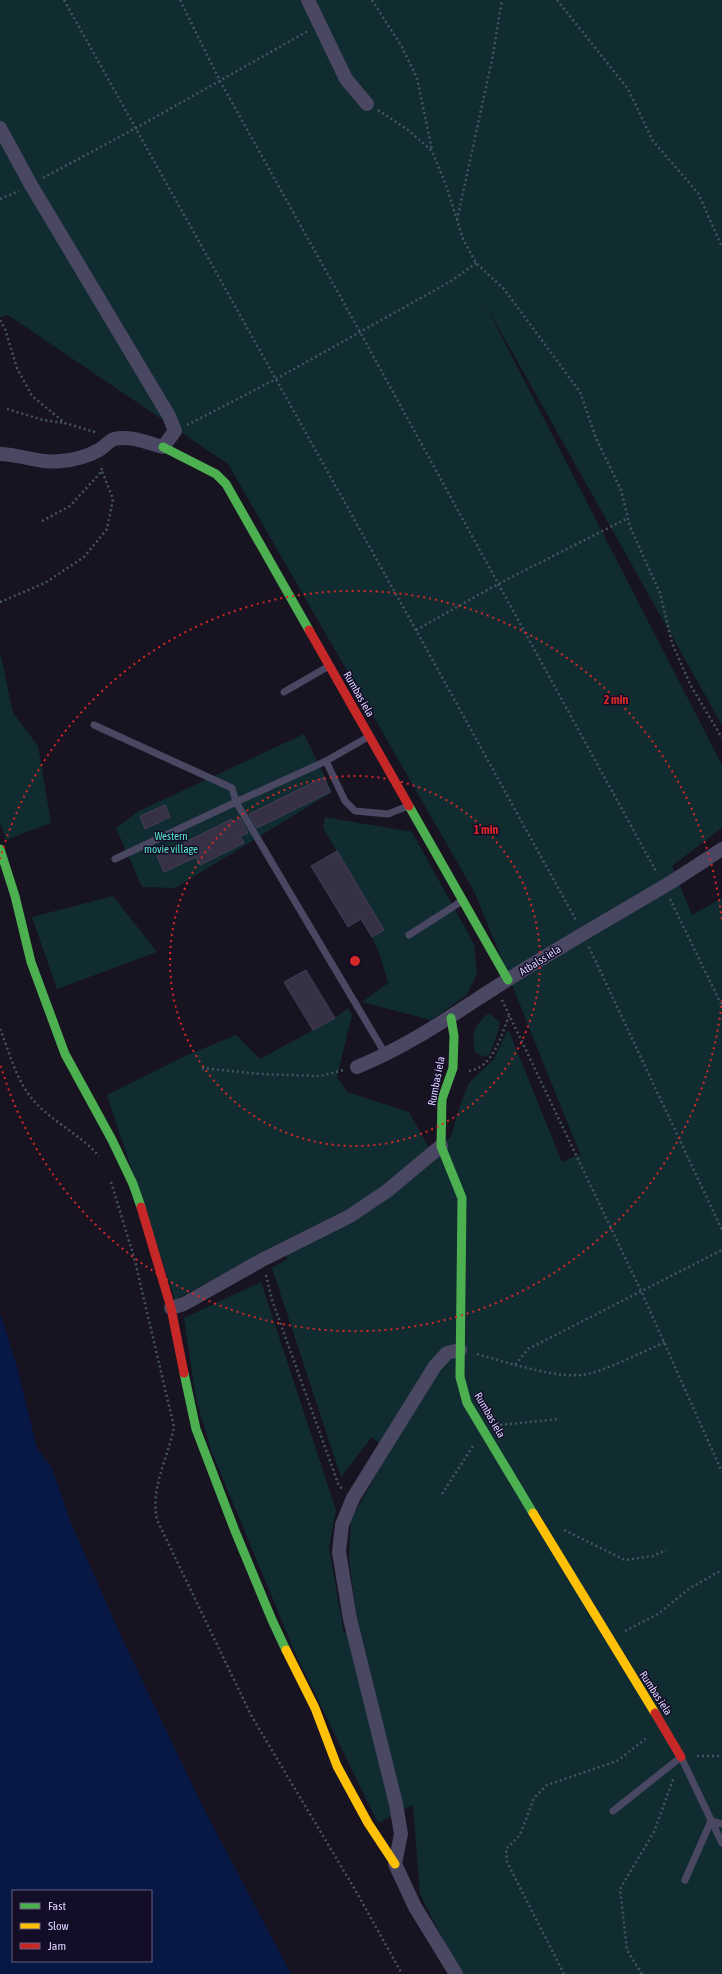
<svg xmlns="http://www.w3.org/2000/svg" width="722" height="1974" font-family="'Asap Condensed',sans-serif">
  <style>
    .green { fill: #112c30 }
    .water { fill: #081844; fill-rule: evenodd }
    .building { fill: #363144; stroke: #443e56 }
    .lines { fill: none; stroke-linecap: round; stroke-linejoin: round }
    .path { stroke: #455363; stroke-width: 2.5; stroke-dasharray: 2 3; stroke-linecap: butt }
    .lane { stroke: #4a4762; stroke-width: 7 }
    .street { stroke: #4a4762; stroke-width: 14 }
    .fast { stroke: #4caf50; stroke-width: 9 }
    .slow { stroke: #ffc107; stroke-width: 9 }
    .jam { stroke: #c62828; stroke-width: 9 }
    .ring { fill: none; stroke: #d62828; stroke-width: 2; stroke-dasharray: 2 4 }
    .labels { text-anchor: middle; stroke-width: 3; stroke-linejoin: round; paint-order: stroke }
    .street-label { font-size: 11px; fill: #dcd3ff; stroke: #140d27 }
    .park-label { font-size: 11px; fill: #55e9d0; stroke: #140d27 }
    .centre { fill: #d62828; stroke: #140d27; stroke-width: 2 }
    .ring-label { font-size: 12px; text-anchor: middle; font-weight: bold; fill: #d62828; stroke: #140d27; stroke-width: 3; stroke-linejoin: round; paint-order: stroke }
  </style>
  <rect width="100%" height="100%" fill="#171321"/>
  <path class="green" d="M0 0H722V725L485 304 722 765V828L672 866 692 915 722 898V1974H460L420 1894 413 1805 378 1823 296 1655 211 1450 196 1399 184 1318 261 1282 336 1510 329 1547 344 1633 358 1626 349 1560 351 1519 389 1452 372 1437 341 1477 272 1268 287 1259 279 1244 175 1300 107 1095 185 1056 236 1035 260 1059 335 1018 348 1008 352 1015 337 1077 347 1092 409 1112 430 1150 451 1137 459 1108 469 1083 494 1059 508 1029 562 1162 580 1154 475 893 228 464 8 315 0 317Z
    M0 652 13 713 38 746 51 823 6 840 0 822Z
    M304 734 332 792 175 888 142 887 116 828 139 811Z
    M325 817 412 832 474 944 477 973 467 995 431 1020 362 1002 388 983 380 955 372 937 384 930 323 828Z
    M113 896 157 952 57 989 32 917Z
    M489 1013 500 1022 498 1032 490 1054 484 1057 475 1052C471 1033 474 1025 489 1013Z"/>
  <path class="water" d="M0 1313 17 1366 37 1448 52 1468 71 1523 122 1638 202 1805 291 1974H0ZM13 1891H151V1961H13Z"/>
  <path class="building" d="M324 777 330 792 257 828 249 814Z
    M165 805 170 817 145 829 140 816Z
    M240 818 248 833 240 836 244 843 200 865 196 857 164 872 157 856 232 819 234 822Z
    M337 851 384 930 372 937 361 919 348 927 311 866Z
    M306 970 335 1018 313 1030 284 982Z"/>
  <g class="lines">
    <path class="path" d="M64 0 416 630 577 922
      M180 0 220 81 360 332 657 873
      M372 0 402 47 417 78 432 150
      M557 0 628 89 653 141 698 193 722 247
      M378 110 408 130 432 151 446 185 463 239 476 263 504 289 580 392 596 438 621 490 630 527 660 593 672 643 691 686 722 738
      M43 178 136 128 308 31
      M0 199 19 191
      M457 220 492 60 502 0
      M0 320 5 329 17 368 32 396 65 423 98 433
      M7 409 43 420 65 423
      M187 425 276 379 453 280 476 263
      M42 521 70 506 102 471 101 465
      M0 602 45 583 84 557 107 529 113 499 102 471
      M416 630 498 584 628 518
      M670 899 722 1006
      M589 947 722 1230
      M502 1000 641 1291 722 1472
      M0 1029C9 1050 15 1077 30 1096 48 1120 79 1133 99 1156
      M202 1068 260 1074 320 1076 344 1070
      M469 1071C494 1067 501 1035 509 1016
      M111 1182 134 1257 174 1427C168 1458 150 1488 157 1520L251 1715 357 1893 402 1974
      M266 1275 272 1300 339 1486 343 1489
      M477 1354 515 1365 528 1349 722 1250
      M515 1365C537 1370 559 1377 581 1375 602 1373 644 1351 665 1342
      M500 1425 559 1419
      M442 1494 473 1446
      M564 1530 625 1560 653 1556 666 1550
      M625 1631 658 1614 690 1588 722 1570
      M697 1756H722
      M564 1974 507 1862 506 1849 520 1835 534 1798 547 1785 617 1761 648 1737
      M642 1974 627 1950 620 1889 654 1832 674 1777"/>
    <path class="lane" d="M284 692 329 666
      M94 725 232 788 236 802 115 859
      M368 737 326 761 236 802 386 1055
      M326 761 345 801 355 811 388 814 408 806
      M409 935 462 901
      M613 1811 681 1757 722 1843
      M685 1880 711 1821 722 1824"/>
    <path class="street" d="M308 0 346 79 367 104
      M0 128 31 185 169 416 175 431 163 447C148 443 130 435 114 439 109 441 104 447 99 450 88 456 74 460 61 461 40 464 20 454 0 454
      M357 1067C407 1047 451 1016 496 987 551 952 607 920 663 887 683 875 702 862 722 849
      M171 1308 184 1304 262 1260 350 1216 387 1191 441 1146
      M456 1974 415 1907 395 1864 401 1834 396 1804 350 1619 339 1552 342 1525 353 1498 435 1366 447 1353 460 1350"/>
    <path class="fast" d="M163 447 216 474 226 484 309 630
      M409 806 508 980
      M0 849 15 896 31 962 65 1054 112 1140 133 1184 141 1207
      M451 1018 454 1036 453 1068 442 1099 441 1146 462 1198 460 1377 467 1403 533 1513
      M184 1373 196 1429 235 1531 272 1620 286 1650"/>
    <path class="slow" d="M533 1513 655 1713
      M286 1650 315 1708 337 1766 368 1823 395 1864"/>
    <path class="jam" d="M309 630 409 806
      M141 1207 171 1308 184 1373
      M655 1713 681 1757"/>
  </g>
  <g class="ring">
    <circle cx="355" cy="961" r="185"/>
    <path d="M722 1000A369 369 0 0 1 0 1063M0 859A369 369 0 0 1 722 922"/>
  </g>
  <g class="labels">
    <g class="street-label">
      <text transform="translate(359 694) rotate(60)" y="4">Rumbas iela</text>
      <text transform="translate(540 960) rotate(-32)" y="4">Atbalss iela</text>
      <text transform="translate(436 1081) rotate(-79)" y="4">Rumbas iela</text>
      <text transform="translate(490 1415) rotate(60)" y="4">Rumbas iela</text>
      <text transform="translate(656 1693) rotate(57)" y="4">Rumbas iela</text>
    </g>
    <g class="park-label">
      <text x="171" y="840">Western<tspan x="171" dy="13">movie village</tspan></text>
    </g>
  </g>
  <circle cx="355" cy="961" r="6" class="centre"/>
  <g class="ring-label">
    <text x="616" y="704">2 min</text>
    <text x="486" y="834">1 min</text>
  </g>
  <rect x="12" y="1890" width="140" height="72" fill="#140d27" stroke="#645c7d"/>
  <rect x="20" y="1903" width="20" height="6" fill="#4caf50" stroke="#645c7d"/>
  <text x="48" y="1910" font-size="12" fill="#dcd3ff">Fast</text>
  <rect x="20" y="1923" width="20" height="6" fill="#ffc107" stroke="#645c7d"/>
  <text x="48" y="1930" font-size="12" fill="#dcd3ff">Slow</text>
  <rect x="20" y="1943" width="20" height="6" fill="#c62828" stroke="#645c7d"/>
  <text x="48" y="1950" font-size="12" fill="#dcd3ff">Jam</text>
</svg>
